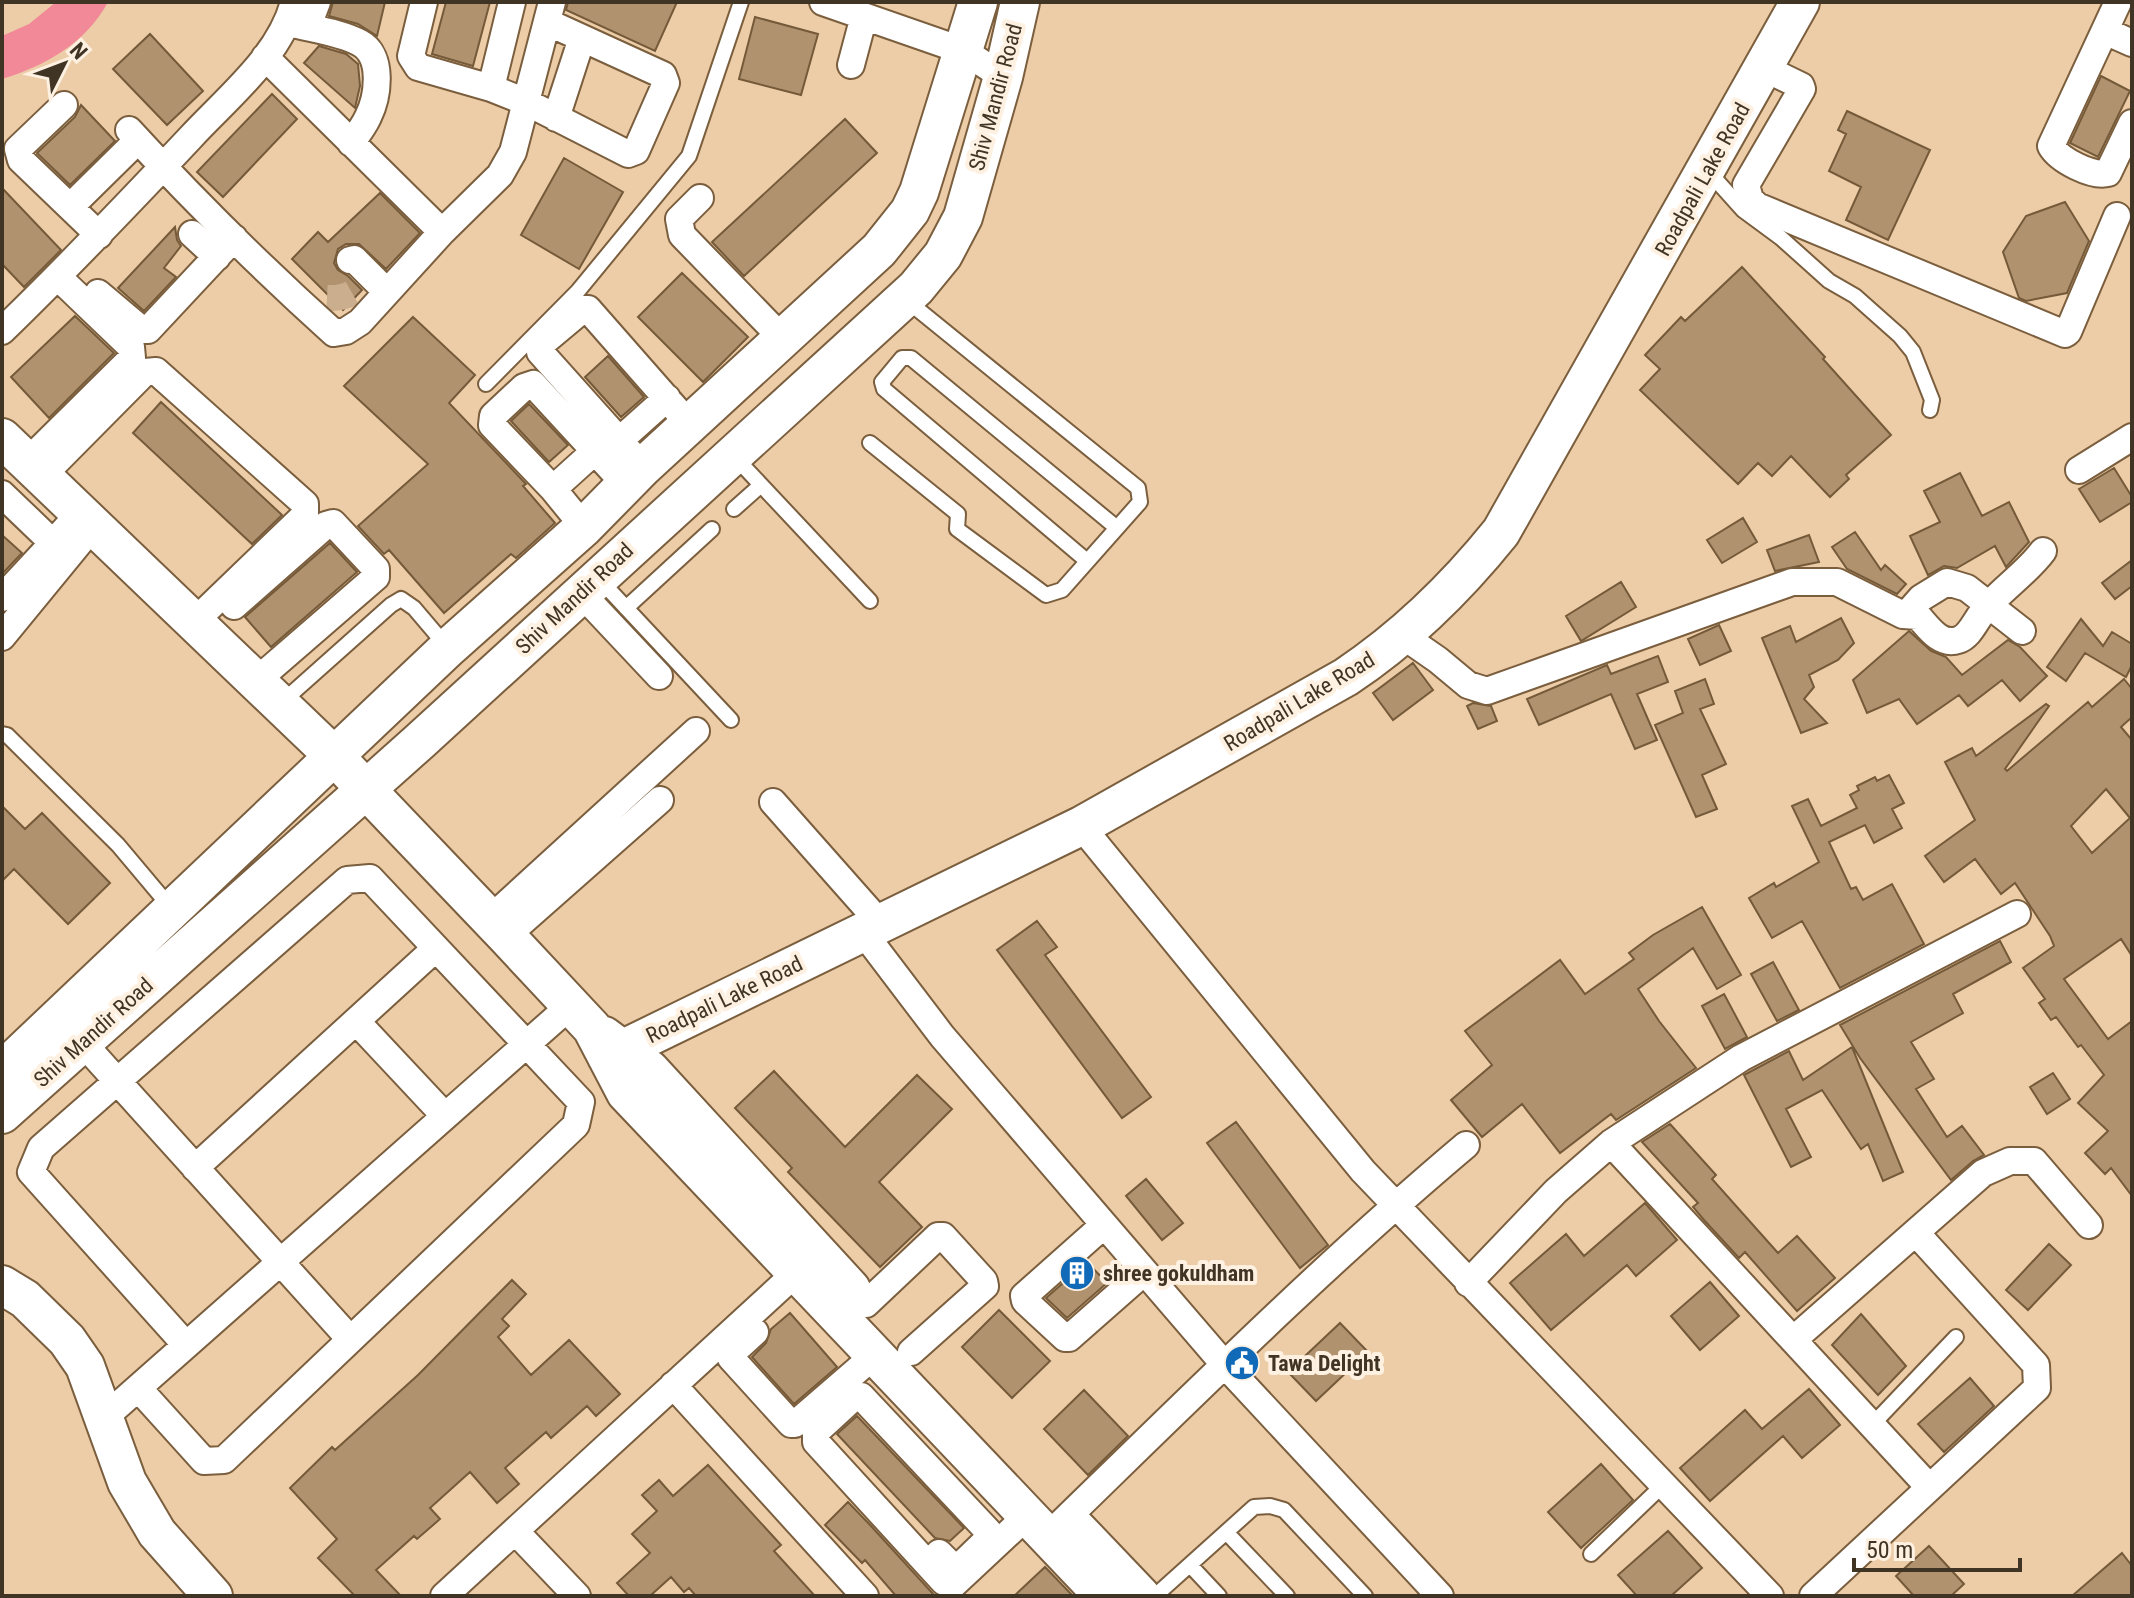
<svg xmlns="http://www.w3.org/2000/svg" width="2134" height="1598" font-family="'Roboto Condensed',sans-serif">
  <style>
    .pitch { fill: #f28998 }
    .building { fill: #b0926f; stroke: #755a39; stroke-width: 2; fill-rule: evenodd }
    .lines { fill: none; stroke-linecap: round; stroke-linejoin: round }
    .street-tunnel { stroke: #caae8e; stroke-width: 26; stroke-dasharray: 26 13; stroke-linecap: butt }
    .lane-casing { stroke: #7a5e3d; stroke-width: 18 }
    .street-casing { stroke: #7a5e3d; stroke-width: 30 }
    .secondary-casing { stroke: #7a5e3d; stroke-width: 42 }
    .lane { stroke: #fff; stroke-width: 14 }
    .street { stroke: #fff; stroke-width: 26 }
    .secondary { stroke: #fff; stroke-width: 38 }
    .labels { text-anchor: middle; stroke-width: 8; stroke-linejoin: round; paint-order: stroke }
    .street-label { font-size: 22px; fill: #403425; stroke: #fef1e2 }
    .poi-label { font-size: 22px; font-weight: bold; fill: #403425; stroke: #fef1e2; text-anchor: start }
  </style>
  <rect width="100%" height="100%" fill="#eccda8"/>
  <path class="pitch" d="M56 2H108C86 43 45 66 2 79V36L29 24Z"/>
  <path class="building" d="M333 2H385L377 36 358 24 329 16Z
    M446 2H490L473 66 432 54Z
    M568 2H677L655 51 566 10Z
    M755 17 818 34 801 95 739 79Z
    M150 34 203 91 167 125 113 69Z
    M319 46 346 54 358 64 360 86 355 108 304 63Z
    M2101 76 2130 91 2098 157 2070 143Z
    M272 94 297 119 223 197 197 172Z
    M81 105 115 141 70 185 37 153 75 117Z
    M1847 111 1930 150 1888 240 1846 220 1861 187 1829 171 1846 134 1838 130Z
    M845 119 877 153 744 276 712 242Z
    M564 158 623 192 579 269 521 235Z
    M2 188 61 250 24 287 2 264Z
    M380 193 420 233 386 269 359 244H346L338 249 334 263 338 270 348 276 362 290 343 310 292 259 318 232 328 242Z
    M2065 202 2089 241 2067 293 2026 301 2019 298 2003 252 2026 216Z
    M175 227 177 240 181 246 164 268 176 277 144 311 118 288Z
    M1742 267 1825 357 1823 359 1891 435 1846 475 1849 479 1830 497 1791 456 1772 476 1758 463 1738 484 1640 390 1660 369 1645 355 1681 317 1685 321Z
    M682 273 748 337 703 382 638 317Z
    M75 316 114 353 49 418 11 377Z
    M413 317 475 375 449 403 526 484 523 486 555 523 516 558 511 554 444 613 389 550 384 554 358 526 428 464 344 386Z
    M608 356 644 397 621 417 585 377Z
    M161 402 282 515 252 544 133 433Z
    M529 404 568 445 549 462 511 421Z
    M2114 468 2132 497V502L2100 522 2079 489Z
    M1960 473 1982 516 2009 502 2029 542 2006 567 1995 546 1957 568 1944 566 1928 575 1910 536 1940 522 1924 491Z
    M1743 518 1757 542 1722 563 1707 540Z
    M1855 532 1881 570 1885 565 1906 584 1897 594 1847 569 1832 547Z
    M2 535 22 553 2 574Z
    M1809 535 1819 562 1775 571 1767 550Z
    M330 543 357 572 271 647 245 617Z
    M2132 560V586L2115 599 2102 583Z
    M1621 582 1636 607 1581 641 1566 616Z
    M1841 618 1854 643 1838 660 1809 675 1814 687 1804 699 1827 723 1801 733 1762 638 1790 626 1796 642Z
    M2081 619 2103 646 2112 632 2132 644V665L2126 677 2085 653 2066 681 2047 667Z
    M1719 625 1731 651 1700 665 1688 639Z
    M1909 631 1931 651 1946 657 1962 675 2008 640 2020 647 2047 676 2020 701 2002 680 1968 706 1959 695 1917 724 1899 699 1867 713 1853 680Z
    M1658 656 1668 682 1637 694 1657 740 1635 749 1611 694 1539 725 1527 699 1607 665 1611 674Z
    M1413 663 1433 690 1393 720 1373 693Z
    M1705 679 1714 704 1700 709 1726 764 1702 775 1717 809 1696 817 1655 725 1683 713 1675 691Z
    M2124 679 2132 689V717L2121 727 2132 740V956L2121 939 2064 979 2108 1039 2132 1021V1196L2111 1168 2105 1174 2085 1153 2108 1131 2078 1103 2104 1075 2081 1045 2078 1047 2056 1017 2051 1020 2039 1003 2045 999 2023 968 2054 946 2050 936 2015 883 2001 894 1975 859 1944 882 1925 856 1975 820 1945 762 1972 748 1976 756 2046 704 2049 706 2005 769 2007 771 2088 702 2092 707ZM2106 789 2130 818 2092 853 2071 826Z
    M1473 703 1491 706 1497 721 1478 729 1467 706Z
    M1889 775 1904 803 1892 809 1902 828 1874 843 1865 825 1829 842 1851 889 1856 887 1863 900 1892 884 1924 944 1840 988 1802 921 1772 938 1749 898 1774 883 1776 887 1819 862 1792 806 1808 799 1821 826 1857 808 1850 795 1859 790 1857 786 1875 777 1877 781Z
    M2 806 25 829 42 813 110 883 68 924 14 869 2 881Z
    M1702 907 1741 975 1717 989 1693 948 1638 989 1659 1021 1696 1068 1616 1120 1611 1114 1560 1153 1522 1104 1482 1137 1451 1100 1492 1065 1465 1031 1560 960 1585 994 1634 959 1629 953 1653 935Z
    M1037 921 1057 947 1045 955 1151 1097 1122 1118 997 950Z
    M2000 941 2011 962 1953 994 1963 1013 1911 1042 1934 1079 1916 1089 1947 1137 1962 1126 1984 1155 1973 1161 1951 1180 1860 1058 1840 1025Z
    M1773 962 1799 1010 1777 1021 1751 974Z
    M1724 994 1747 1037 1725 1049 1702 1006Z
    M1852 1047 1903 1172 1883 1181 1868 1144 1861 1149 1822 1090 1786 1109 1811 1157 1791 1167 1744 1075 1789 1051 1803 1080Z
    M774 1071 845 1147 917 1075 952 1109 879 1182 922 1227 880 1267 788 1172 792 1168 735 1108Z
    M2053 1073 2070 1099 2047 1114 2030 1087Z
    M1236 1122 1328 1245 1300 1268 1207 1143Z
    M1670 1124 1716 1175 1712 1179 1778 1253 1797 1236 1835 1278 1797 1311 1745 1252 1739 1258 1704 1220 1693 1207 1698 1203 1642 1142Z
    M1146 1179 1183 1223 1162 1240 1126 1196Z
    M1645 1203 1677 1240 1636 1276 1627 1265 1551 1330 1510 1283 1566 1234 1584 1256Z
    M2049 1244 2071 1265 2028 1310 2006 1290Z
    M1087 1262 1107 1283 1067 1318 1046 1298Z
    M512 1280 526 1294 502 1319 509 1326 498 1337 531 1375 569 1340 620 1394 596 1416 587 1406 551 1438 546 1432 505 1468 519 1484 497 1503 470 1472 430 1508 440 1519 417 1539 414 1536 376 1570 401 1596H355L318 1558 337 1539 290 1488 332 1447 335 1450 418 1375Z
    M1710 1282 1739 1316 1700 1350 1671 1316Z
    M999 1310 1050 1361 1012 1398 962 1347Z
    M790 1313 837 1367 794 1404 752 1357 766 1343 771 1329Z
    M1861 1314 1906 1366 1878 1395 1832 1345Z
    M1340 1323 1368 1352 1316 1401 1288 1372Z
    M1970 1378 1994 1406 1944 1452 1918 1424Z
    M1809 1389 1840 1425 1802 1458 1783 1436 1710 1501 1680 1468 1745 1410 1762 1429Z
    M1084 1390 1128 1436 1088 1475 1044 1429Z
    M857 1416 964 1528 950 1541 935 1538 837 1434Z
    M1601 1464 1633 1500 1581 1548 1548 1512Z
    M708 1465 781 1545 774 1551 815 1596H696L689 1588 684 1592 671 1577 650 1596H629L617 1583 650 1553 632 1534 657 1511 642 1495 659 1480 673 1496Z
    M848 1502 871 1526 935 1596H896L865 1560 862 1563 825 1525Z
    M1668 1531 1702 1568 1671 1596H1637L1618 1575Z
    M1929 1546 1964 1584 1951 1596H1914L1896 1576Z
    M2122 1553 2132 1566V1596H2072Z
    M1045 1567 1073 1596H1014Z"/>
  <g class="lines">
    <path class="street-tunnel" d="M327 298C346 299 355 293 368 280"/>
    <g class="lane-casing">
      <path id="lane" d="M1708 171 1743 210 1781 238 1829 281 1855 296 1900 336 1913 352 1932 400 1930 410
        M486 384 578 291 689 156 741 2
        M870 443 958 514 957 529 1046 595 1062 590 1140 502 1138 488 905 299
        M733 455 870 601
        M734 509 761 485
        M1087 561 884 389 882 382 902 358H911L1117 528
        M600 580 731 720
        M626 608 712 529
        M281 703 391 605 401 599 414 608 448 648
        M2 734 7 735 118 845 171 908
        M1872 1425 1956 1337
        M1226 1532 1287 1596
        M1591 1554 1663 1485
        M1190 1565 1219 1596
        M1155 1596 1254 1507 1270 1506 1284 1510 1365 1596"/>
    </g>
    <g class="street-casing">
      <path id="street" d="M424 2 411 56 418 67 491 88 512 2
        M823 2 964 51 1003 77
        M2118 2 2051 146C2059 160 2092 177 2108 173L2132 123
        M293 8 312 15 317 2
        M289 23C311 29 340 32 360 43 384 56 378 97 368 117 364 126 357 135 351 143
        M2105 31 2132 43
        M265 57 442 232
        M851 65 864 16
        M1764 68 1801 86 1802 89 1746 185 1750 199 1757 206 2065 334 2068 332 2117 216
        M491 88 526 102 628 154 636 151 666 83 663 75 547 22
        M64 105 18 149 21 160 99 235
        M556 118 582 38
        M129 130C194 201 263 269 334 333L346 331 360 322 442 232 500 175 513 152 552 2
        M700 198 679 219 682 235 782 338
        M70 207 138 140
        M192 234 217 257
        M350 260 354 259 387 292
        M98 293 142 330H148L234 238
        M2 331C67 268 129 203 191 137 228 97 280 56 294 2
        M620 440 667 398
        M27 462 132 358 131 347 58 277
        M643 467 540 352V345L583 309H588L689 424
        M2079 470 2132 437
        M41 477 145 372 156 371 305 504V515L194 622
        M553 489 595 451
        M2 494 53 543 80 513
        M584 527 553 489 492 425 493 416 524 387 533 384 626 485
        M580 592 659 676
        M2 598 53 543 66 555
        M234 606 326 525 333 523 376 569V577L256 681
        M1906 615 1921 598 1947 582 1967 588 2022 631
        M1402 635 1438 660 1468 685 1487 691 1792 582H1837L1903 615 1918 616C1928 627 1940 646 1958 640 1969 637 1975 622 1982 613 2000 590 2026 574 2043 551
        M2 637 93 526
        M773 802 881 924
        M1081 826 1363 1171 1770 1596
        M490 919 696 731
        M863 932 942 1036 1224 1364 1440 1596
        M506 936 660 800
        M356 1021 445 1116
        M82 1042 350 1339
        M1611 1143 1929 1487
        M195 1168 436 948
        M1104 1225 1024 1296 1025 1301 1065 1338H1069L1144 1272
        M1468 1283 1556 1191 1611 1143 1741 1058 2017 914
        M866 1304 938 1236H943L984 1281 985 1286 911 1352
        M755 1332 731 1354V1358L791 1424H795L876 1354
        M1793 1340 1983 1173 2010 1161H2034L2089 1225
        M673 1385 865 1596
        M138 1388 204 1461 224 1460 576 1125 581 1102 370 878 347 880 41 1148 31 1172 186 1345
        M105 1417 571 1005
        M516 1532 577 1596
        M1048 1536C1185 1403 1320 1268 1466 1145
        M939 1553 954 1568 960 1566 989 1538 988 1531 861 1396 854 1397 816 1432V1442L944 1582 954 1584 1028 1515
        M444 1596 809 1261
        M1813 1596 2037 1388 2036 1365 1917 1234"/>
    </g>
    <g class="secondary-casing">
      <path id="secondary" d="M2 438 335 757 506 936 592 1028 626 1093 1104 1596
        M604 1036 650 1070 851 1289
        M607 1057 1081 826 1346 677C1406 637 1456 588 1501 532L1800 2
        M2 1071 448 648 584 527 643 467 879 250 910 211 919 192 978 2
        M2 1114 419 742 916 288 943 255 963 217 1003 77 1020 2
        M2 1285 25 1299 67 1340 85 1366 127 1482 157 1533 213 1596
        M1077 1529 1141 1596"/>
    </g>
    <use href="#lane" class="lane"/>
    <use href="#street" class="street"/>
    <use href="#secondary" class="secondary"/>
  </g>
  <defs>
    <g id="building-disc" transform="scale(1.8)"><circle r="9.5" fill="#116ab7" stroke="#fef1e2"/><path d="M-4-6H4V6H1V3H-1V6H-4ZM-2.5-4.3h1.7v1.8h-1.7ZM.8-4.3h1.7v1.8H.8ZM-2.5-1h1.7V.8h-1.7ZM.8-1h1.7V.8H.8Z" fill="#fff"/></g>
    <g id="civic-disc" transform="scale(1.8)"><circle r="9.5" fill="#116ab7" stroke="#fef1e2"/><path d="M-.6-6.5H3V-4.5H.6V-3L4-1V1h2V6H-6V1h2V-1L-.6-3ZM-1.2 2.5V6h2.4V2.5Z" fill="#fff"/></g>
  </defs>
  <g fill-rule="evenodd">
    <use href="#building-disc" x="1077" y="1273"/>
    <use href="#civic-disc" x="1242" y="1363"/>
  </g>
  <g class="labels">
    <g class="street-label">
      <text transform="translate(995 97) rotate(-75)" y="8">Shiv Mandir Road</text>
      <text transform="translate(1702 179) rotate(-61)" y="8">Roadpali Lake Road</text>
      <text transform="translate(574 598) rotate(-43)" y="8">Shiv Mandir Road</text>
      <text transform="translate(1299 701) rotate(-31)" y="8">Roadpali Lake Road</text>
      <text transform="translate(724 999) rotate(-26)" y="8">Roadpali Lake Road</text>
      <text transform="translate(93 1032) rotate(-42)" y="8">Shiv Mandir Road</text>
    </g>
    <g class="poi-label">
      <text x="1103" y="1281">shree gokuldham</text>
      <text x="1268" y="1371">Tawa Delight</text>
    </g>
  </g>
  <rect width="2134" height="1598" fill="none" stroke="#403425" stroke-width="8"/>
  <g transform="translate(64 64) rotate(48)" stroke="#fef1e2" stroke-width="6" paint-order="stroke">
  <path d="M0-6L14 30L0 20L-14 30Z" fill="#403425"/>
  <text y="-12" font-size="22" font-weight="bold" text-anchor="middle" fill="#403425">N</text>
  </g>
  <path d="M1854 1558v12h166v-12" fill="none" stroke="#403425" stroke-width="4"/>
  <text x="1866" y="1558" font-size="24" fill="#403425" stroke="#fef1e2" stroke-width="6" paint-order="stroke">50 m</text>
</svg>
